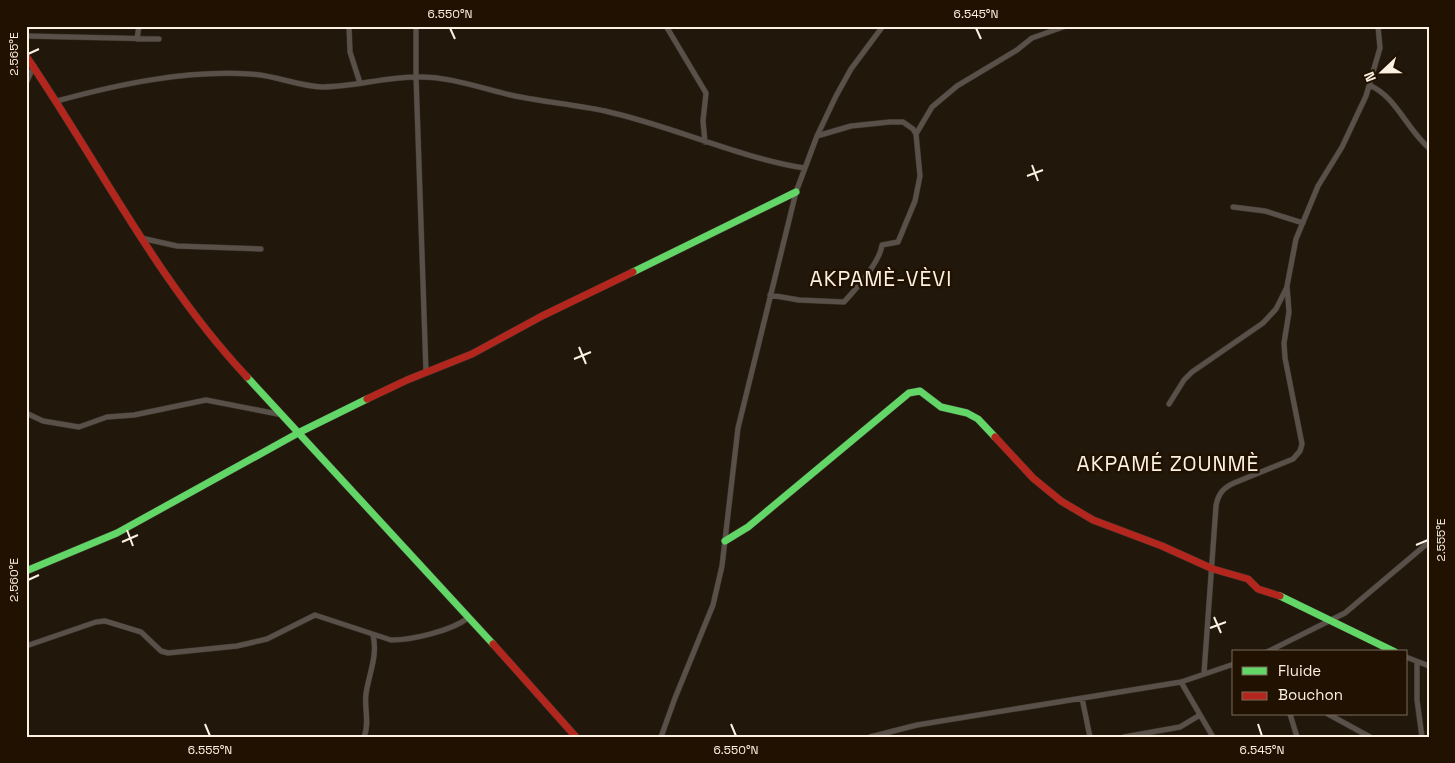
<svg xmlns="http://www.w3.org/2000/svg" width="1455" height="763" font-family="'Space Grotesk',sans-serif">
  <style>
    .lines { fill: none; stroke-linecap: round; stroke-linejoin: round }
    .street-casing { stroke: #3a332b; stroke-width: 6 }
    .fast-casing { stroke: #3a332b; stroke-width: 8 }
    .jam-casing { stroke: #3a332b; stroke-width: 8 }
    .street { stroke: #595149; stroke-width: 5 }
    .fast { stroke: #63d668; stroke-width: 7 }
    .jam { stroke: #b3261e; stroke-width: 7 }
    .ticks { fill: none; stroke: #fcf1e3; stroke-width: 2 }
    .labels { text-anchor: middle; stroke-width: 5; stroke-linejoin: round; paint-order: stroke }
    .quarter-label { font-size: 21px; letter-spacing: 1px; fill: #fcf1e3; stroke: #201100 }
    .neatline { fill: none; stroke: #fcf1e3; stroke-width: 2 }
    .ticks-label { font-size: 12px; text-anchor: middle; fill: #fcf1e3 }
  </style>
  <rect width="100%" height="100%" fill="#21180b"/>
  <g class="lines">
    <g class="street-casing">
      <path id="street" d="M349 26 350 52 360 83
        M416 26V76L426 372
        M666 26 706 93 703 121 705 142
        M26 36 159 39
        M137 39 139 26
        M26 83 34 66
        M1369 85C1396 96 1407 130 1429 148
        M57 101C119 84 186 70 250 74 275 75 297 86 322 87 353 87 385 77 417 77 450 76 483 89 515 96 545 102 576 105 605 111 673 126 736 157 804 168
        M916 134 932 107 957 86 1017 50 1032 38 1066 26
        M1233 207 1265 211 1303 223
        M141 238 177 246 261 249
        M770 295 799 300 844 302C856 289 880 262 882 245L898 242 915 201 920 176 916 134 913 129 903 122H890L851 126 817 136
        M1169 404 1184 380 1192 372 1263 323 1276 309 1287 287
        M26 413 43 421 79 427 107 417 134 415 206 400 283 415
        M26 646 96 622 105 621 141 632 161 651 168 653 237 646 267 639 315 615 391 640C412 640 451 631 468 618
        M1267 652 1345 613 1429 542
        M1406 657 1429 666
        M1417 662V700L1422 737
        M1204 673 1216 506C1218 494 1223 488 1234 483L1293 459 1300 451 1302 444 1285 358 1284 343 1289 312 1287 286 1296 239 1318 186 1342 147 1366 96 1380 48 1378 26
        M1181 682 1213 737
        M1082 698 1090 737
        M1290 714 1297 737
        M1328 714 1370 737
        M364 737C370 723 364 708 366 694 369 673 378 656 373 635
        M661 737 675 698 713 605 722 566 738 428 796 192 817 136 836 96 851 69 883 26
        M870 737 917 725 1181 682 1234 664
        M1124 737 1180 727 1200 715"/>
    </g>
    <g class="fast-casing">
      <path id="fast" d="M633 272 796 192
        M247 377 493 644
        M725 541 748 527 909 393 920 391 941 407 967 413 978 419 995 437
        M26 571 117 533 300 432 367 399
        M1280 596 1395 652"/>
    </g>
    <g class="jam-casing">
      <path id="jam" d="M26 56C99 163 157 281 247 377
        M367 399 407 380 472 354 542 316 633 272
        M995 437 1033 478 1061 501 1093 520 1162 546 1213 569 1248 579 1258 589 1280 596
        M493 644 576 737"/>
    </g>
    <use href="#street" class="street"/>
    <use href="#fast" class="fast"/>
    <use href="#jam" class="jam"/>
  </g>
  <path class="ticks" d="M450 28 455 39M976 28 981 39M28 54 39 49M1032 165 1038 181M1027 176 1043 170M579 347 586 364M574 359 591 352M127 530 133 546M122 542 138 535M1416 545 1428 540M28 580 39 575M1214 617 1221 633M1210 628 1226 622M205 724 210 736M731 724 736 736M1258 724 1262 736"/>
  <g class="labels">
    <g class="quarter-label">
      <text x="881" y="286">AKPAMÈ-VÈVI</text>
      <text x="1168" y="471">AKPAMÉ ZOUNMÈ</text>
    </g>
  </g>
  <rect width="1455" height="763" fill="none" stroke="#201100" stroke-width="55"/>
  <rect x="1232" y="650" width="175" height="65" fill="#201100" stroke="#786b5b"/>
  <rect x="1242" y="667" width="25" height="8" fill="#63d668" stroke="#786b5b"/>
  <text x="1278" y="676" font-size="15" fill="#fcf1e3">Fluide</text>
  <rect x="1242" y="692" width="25" height="8" fill="#b3261e" stroke="#786b5b"/>
  <text x="1278" y="700" font-size="15" fill="#fcf1e3">Bouchon</text>
  <g transform="translate(1382 72) rotate(248)" stroke="#201100" stroke-width="4" paint-order="stroke">
  <path d="M0-4L9 19L0 12L-9 19Z" fill="#fcf1e3"/>
  <text y="-8" font-size="14" font-weight="bold" text-anchor="middle" fill="#fcf1e3">N</text>
  </g>
  <rect x="28" y="28" width="1400" height="708" class="neatline"/>
  <g class="ticks-label">
    <text x="450" y="18">6.550°N</text>
    <text x="976" y="18">6.545°N</text>
    <text transform="translate(14 54) rotate(-90)" y="4">2.565°E</text>
    <text transform="translate(1441 540) rotate(-90)" y="4">2.555°E</text>
    <text transform="translate(14 580) rotate(-90)" y="4">2.560°E</text>
    <text x="210" y="754">6.555°N</text>
    <text x="736" y="754">6.550°N</text>
    <text x="1262" y="754">6.545°N</text>
  </g>
</svg>
